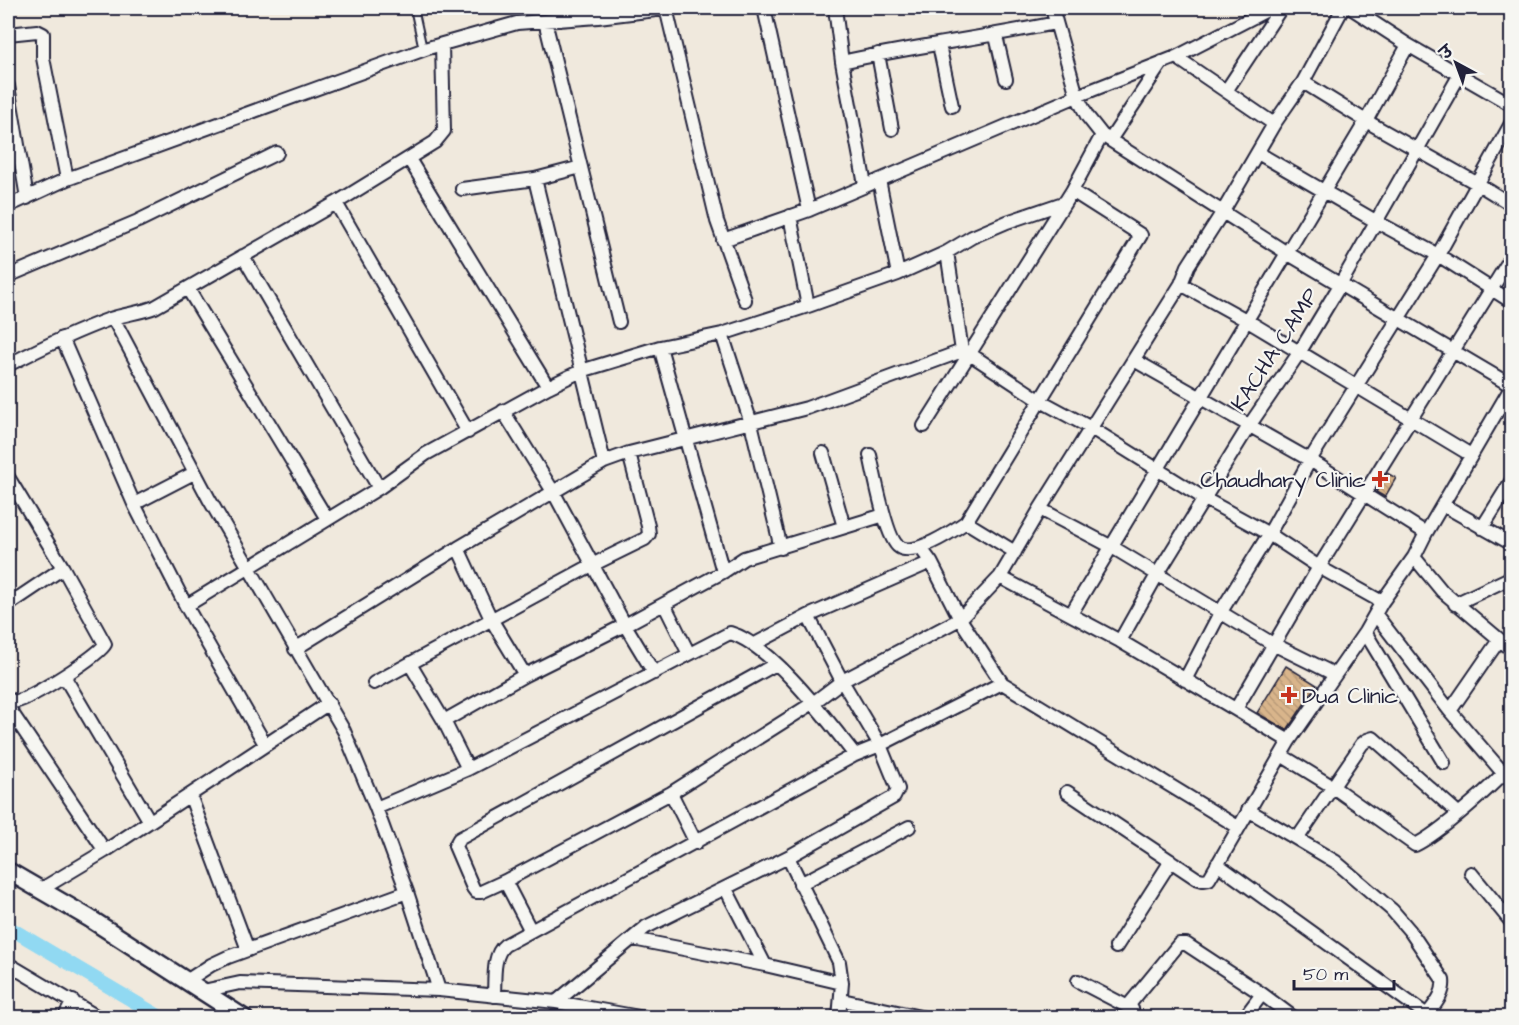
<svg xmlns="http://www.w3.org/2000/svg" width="1519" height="1025" font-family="'Architects Daughter','Playpen Sans Deva',sans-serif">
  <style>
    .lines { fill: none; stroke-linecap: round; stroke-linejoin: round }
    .canal { stroke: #91d9f2; stroke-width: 14 }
    .building { fill: url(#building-back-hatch); stroke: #22223b; stroke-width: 1.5 }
    .lane-casing { stroke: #22223b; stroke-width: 10 }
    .street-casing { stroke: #22223b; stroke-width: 16 }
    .secondary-casing { stroke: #22223b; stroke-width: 21 }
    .lane { stroke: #f6f6f2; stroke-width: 6 }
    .street { stroke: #f6f6f2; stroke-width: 12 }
    .secondary { stroke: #f6f6f2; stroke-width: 16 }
    .poi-dot { fill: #c8321e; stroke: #f6f6f2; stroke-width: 2 }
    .labels { text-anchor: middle; stroke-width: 4.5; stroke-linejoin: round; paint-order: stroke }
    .street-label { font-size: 22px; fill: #22223b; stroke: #f6f6f2 }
    .poi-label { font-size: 22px; fill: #22223b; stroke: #f6f6f2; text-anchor: end }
  </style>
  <defs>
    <pattern id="building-back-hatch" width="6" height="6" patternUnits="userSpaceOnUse" patternTransform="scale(1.5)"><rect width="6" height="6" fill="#d9b58b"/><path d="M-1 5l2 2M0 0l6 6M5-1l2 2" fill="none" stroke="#ba9b79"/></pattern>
  </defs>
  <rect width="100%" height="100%" fill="#f0e9dd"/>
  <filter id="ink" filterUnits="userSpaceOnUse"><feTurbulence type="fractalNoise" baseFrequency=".0167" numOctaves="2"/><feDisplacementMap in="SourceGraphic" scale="12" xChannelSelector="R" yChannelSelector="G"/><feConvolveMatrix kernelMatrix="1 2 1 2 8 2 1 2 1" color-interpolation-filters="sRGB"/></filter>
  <g filter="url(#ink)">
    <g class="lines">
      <path class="canal" d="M8 927 162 1018"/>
    </g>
    <path class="building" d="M1387 473 1396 478 1385 497 1376 492Z
      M1286 666 1317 685 1287 730 1257 713Z"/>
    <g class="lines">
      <g class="lane-casing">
        <path id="lane" d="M414 8 423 49"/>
      </g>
      <g class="street-casing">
        <path id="street" d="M666 8 717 221 745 300
          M764 8 809 210
          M835 8 842 62 865 185
          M1052 8 1077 96 1087 116 1102 135 1287 253 1512 386
          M1351 8 1408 45 1512 105
          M545 21 619 322
          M8 34 37 31 43 34V58L67 179
          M996 36 1006 79
          M939 45 952 106
          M878 54 892 129
          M1176 57 1274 124
          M842 62C913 46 985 38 1055 23
          M1303 82 1366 121 1478 184 1512 205
          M8 86 27 198
          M1226 91 1281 8
          M1110 140 1162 62
          M1258 153 1377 222 1438 255 1512 302
          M409 159 548 387
          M581 167 535 179 604 462
          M879 180 898 274
          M462 189 535 179
          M336 203 468 432
          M8 206 67 179 428 48 517 23 598 17 672 8
          M790 216 808 306
          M723 240 809 210 1077 96 1176 57 1271 8
          M947 252 962 351
          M243 256 379 488
          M8 276 138 221 277 153
          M1181 284 1246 320 1471 455
          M188 289 327 519
          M113 318 209 499 344 731 376 808 407 892 439 990
          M722 334 751 423 781 548
          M62 338 134 504 186 606 265 744
          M660 347 723 572
          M1134 360 1310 460 1426 533
          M8 365C41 348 74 332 110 319 124 314 140 313 155 307L336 203 435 142 444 131 442 44
          M503 411 554 493 625 625 654 673
          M924 426 1072 191 1102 135
          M823 453 844 527
          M870 455C874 472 886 539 899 547 914 557 953 531 966 522L1141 235 1072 191
          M8 477 63 568 105 644C100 655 30 699 17 701 14 702 11 700 8 699
          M134 504 194 473
          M1443 505 1512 544
          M1040 509 1112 547 1273 644 1334 674
          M966 522 1015 552
          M1482 528 1512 480
          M920 547 931 562 960 619 1002 683 1238 827
          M458 548 491 619 525 675
          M1414 557 1442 591 1512 650
          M1000 577 1120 641 1289 741
          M664 604 689 654
          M1455 604 1512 577
          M8 605 63 568
          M186 606 379 488 426 454 548 387 581 371 660 347 722 334 808 306 898 274 947 252 972 237 1007 222 1063 203
          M1071 614 1366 121 1408 45
          M1376 615 1450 711 1504 774 1512 781
          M1365 632 1444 763
          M1120 641 1157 575 1249 426 1299 353 1340 285 1459 76
          M753 645 808 616 931 562
          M295 649 458 548 604 462 629 453 807 408 962 351 970 354 1041 401 1091 428 1205 499 1269 534 1319 567 1382 602
          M410 664 444 721 468 769
          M776 664 459 839 455 846 473 888 476 892H481L505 881 671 793 813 703 842 681 960 619 1000 577 1040 509 1181 284 1188 266 1222 213 1274 124 1303 82 1343 8
          M64 676 149 820
          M1185 680 1220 613 1269 534 1310 460 1438 255 1512 122
          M374 683 592 565 645 539 649 534 648 526 629 453
          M8 707 105 851
          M1236 709 1319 567 1512 256
          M1450 711 1499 640
          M444 721 525 675 625 625 723 572 744 558 884 515
          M1281 755 1333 787 1415 845C1437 835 1497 783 1512 763
          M1067 792 1196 878 1203 880 1209 879 1289 741 1365 632 1382 602 1414 557 1426 533 1512 386
          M671 793 696 843
          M190 795 248 950
          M376 808 468 769 730 633C772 645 828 721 855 755
          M1248 810 1336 862 1392 910 1410 931 1443 980C1445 995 1433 1006 1425 1018
          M1297 839 1362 744 1367 740 1373 738 1458 813
          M788 857 839 962 842 983 839 1018
          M1217 864 1427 1015
          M1471 873 1512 923
          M505 881 531 931
          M800 884 909 827
          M726 889 765 965
          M40 890 105 851 329 703
          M633 939 765 965 842 983
          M1116 947 1171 861
          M8 964 99 1018
          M188 980 211 965 228 957 407 892
          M1078 981 1132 1009
          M203 991 240 983 439 990 556 1002 645 1018
          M494 996C495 980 492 955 505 945L855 755 880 745 1002 683
          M842 1000 925 1018
          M556 1002 646 927 788 857 894 797 898 789 880 745 842 681 808 616
          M64 1018 73 1001
          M1135 1018 1128 1006 1179 944H1186L1262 994 1294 1018
          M1244 1018 1262 994"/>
      </g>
      <g class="secondary-casing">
        <path id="secondary" d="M8 871 89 918 244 1018"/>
      </g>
      <use href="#lane" class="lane"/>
      <use href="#street" class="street"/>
      <use href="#secondary" class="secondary"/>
    </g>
  </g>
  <g class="poi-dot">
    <path d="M1377 470h6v6h6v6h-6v6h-6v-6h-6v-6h6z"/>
    <path d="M1286 686h6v6h6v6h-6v6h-6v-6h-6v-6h6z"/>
  </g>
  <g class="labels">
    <g class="street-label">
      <text transform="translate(1274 349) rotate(-57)" y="8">KACHA CAMP</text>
    </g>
    <g class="poi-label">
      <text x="1366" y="487">Chaudhary Clinic</text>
      <text x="1302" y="703" text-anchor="start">Dua Clinic</text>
    </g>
  </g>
  <rect width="1519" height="1025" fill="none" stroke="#f6f6f2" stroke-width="30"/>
  <rect x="15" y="15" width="1489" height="995" fill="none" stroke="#22223b" stroke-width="2" filter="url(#ink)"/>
  <g transform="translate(1456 63) rotate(319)" stroke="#f6f6f2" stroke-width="4.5" paint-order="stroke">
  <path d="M0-4.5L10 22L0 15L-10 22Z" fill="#22223b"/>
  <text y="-9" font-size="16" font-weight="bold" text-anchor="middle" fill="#22223b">उ</text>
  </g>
  <path d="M1294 980v9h100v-9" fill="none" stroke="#22223b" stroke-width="3"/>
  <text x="1303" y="980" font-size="18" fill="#22223b" stroke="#f6f6f2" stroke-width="4.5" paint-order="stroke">50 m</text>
</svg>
